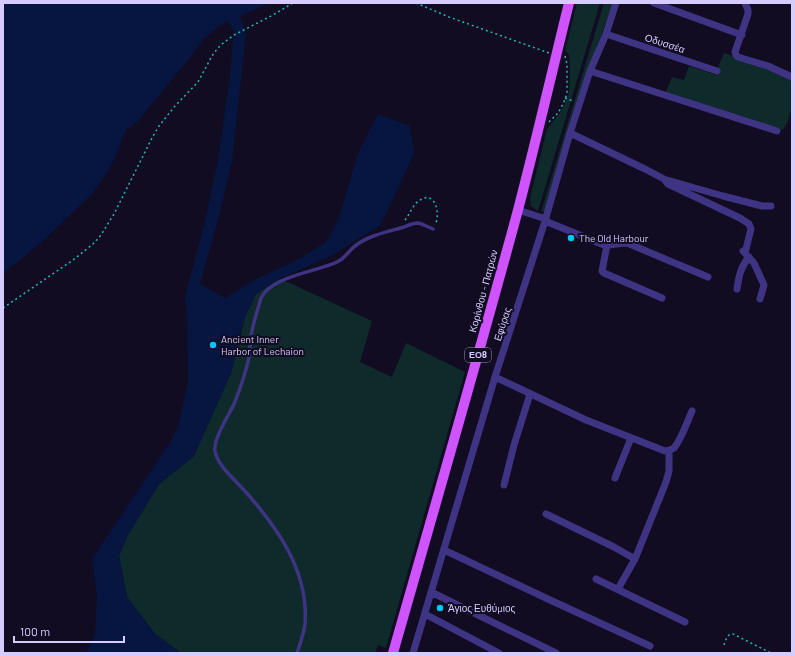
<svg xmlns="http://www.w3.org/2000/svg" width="795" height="656" font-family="Barlow,sans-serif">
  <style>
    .green { fill: #0f2a2b }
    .water { fill: #061640 }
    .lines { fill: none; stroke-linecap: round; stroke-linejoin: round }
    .path { stroke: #27b3b8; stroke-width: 1.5; stroke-dasharray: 2 3; stroke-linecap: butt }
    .service { stroke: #3f3483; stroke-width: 3.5 }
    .minor { stroke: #3f3483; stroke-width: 7 }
    .primary { stroke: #cf53ff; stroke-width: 10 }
    .poi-dot { fill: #00c7f7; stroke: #110c21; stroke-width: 1.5 }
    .labels { text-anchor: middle; stroke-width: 4; stroke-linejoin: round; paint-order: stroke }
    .shield { fill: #110c21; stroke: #9c92bc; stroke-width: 1 }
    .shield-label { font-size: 9px; font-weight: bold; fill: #d7ccff }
    .street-label { font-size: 10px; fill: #d7ccff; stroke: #110c21 }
    .poi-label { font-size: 10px; fill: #d7ccff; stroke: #110c21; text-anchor: start }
  </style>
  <rect width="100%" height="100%" fill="#110c21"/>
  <path class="green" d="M577 3H600L538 211 531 206 530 198 547 129 560 113 567 99 569 93 570 69 569 54 565 51Z
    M604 3H613L602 33 587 72 545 211 541 212Z
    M724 53 792 77V106L788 121 783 130 666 92 672 77 684 80 689 66 716 75 718 67Z
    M279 279 292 284 372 321 360 362 392 377 406 343 465 372 386 648 378 645 375 653H181L155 634 127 597 119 556 128 535 159 484 194 456 231 373 245 317 256 294Z"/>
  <path class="water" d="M3 3H270L240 16 246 34 232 161 218 220 200 284 225 298 256 279 299 259 326 242 339 218 357 156 378 114 410 126 414 153 388 210 379 226 331 256 279 279 256 294 245 317 231 373 194 456 159 484 128 535 119 556 127 597 155 634 181 653H86L95 635 97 595 92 559 169 444 178 427 188 381 187 315 185 296 204 225 218 160 230 75 234 31 228 21 220 25 203 40 188 60 138 121 126 130 122 138 119 148 110 168 92 194 45 239 21 259 3 273Z"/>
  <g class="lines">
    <path class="path" d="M416 3 449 17 549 53
      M565 98 573 101
      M549 122 558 113 563 104 567 94V64L565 56
      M405 220C410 214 413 204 420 200 435 190 441 214 435 225
      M3 308 73 260 93 244 101 235 114 214 153 136 159 126 175 106 198 82 212 56 217 49 222 44 234 35 273 15 293 3
      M724 645 727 637 729 635 733 634 771 653"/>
    <path class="service" d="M297 653C300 644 304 633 305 624 309 571 277 527 244 490 235 480 217 465 215 451 213 439 229 415 234 404 241 387 247 369 250 352 250 347 250 341 251 336 253 324 257 311 261 298 272 276 316 272 337 262 346 258 348 251 355 246 369 235 387 232 404 227 409 225 413 223 418 223 423 224 428 227 433 229"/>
    <path class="minor" d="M654 3 742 35
      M745 3 748 10V14L735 52 736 55 738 57 768 66 792 77
      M606 34 717 71
      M590 71 777 131
      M570 133 645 169 664 179 668 184 740 218 749 224 751 229 745 253
      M667 180 723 196 762 206H771
      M518 210 546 219
      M545 221 604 245C611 246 619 243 627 243L708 277
      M607 245 602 271 604 273 662 298
      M743 251 754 263 764 285 760 299
      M737 289C739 276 740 268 749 257
      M495 377 586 420 665 451C669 451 671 450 674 448 682 438 687 422 692 411
      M615 478 631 438
      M504 485 514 445 530 394
      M546 514 614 547 635 559 666 482 669 471V451
      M444 550 550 600 650 646
      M596 579 685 622
      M618 589 635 559
      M431 592 556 653
      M425 614 499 653
      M413 653 495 377 545 221 570 133 590 71 606 34 616 3"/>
    <path class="primary" d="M393 653C435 506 478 358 518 210 536 141 552 72 569 3"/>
  </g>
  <g class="poi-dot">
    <circle cx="571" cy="238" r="4"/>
    <circle cx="213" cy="345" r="4"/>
    <circle cx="440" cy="608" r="4"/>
  </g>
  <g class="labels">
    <rect class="shield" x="465" y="348" width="26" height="14" rx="3"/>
    <g class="shield-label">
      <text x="478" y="358">ΕΟ8</text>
    </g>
    <g class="street-label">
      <text transform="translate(665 43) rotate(18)" y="4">Οδυσσέα</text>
      <text transform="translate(483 291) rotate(-75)" y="4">Κορίνθου - Πατρών</text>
      <text transform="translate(502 324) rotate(-72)" y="4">Εφύρας</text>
    </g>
    <g class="poi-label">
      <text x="579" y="242">The Old Harbour</text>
      <text x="221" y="343">Ancient Inner<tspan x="221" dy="12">Harbor of Lechaion</tspan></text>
      <text x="448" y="612">Άγιος Ευθύμιος</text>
    </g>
  </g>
  <rect width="795" height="656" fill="none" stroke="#d7ccff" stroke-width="8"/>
  <path d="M14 636v6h110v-6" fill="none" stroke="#d7ccff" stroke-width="2"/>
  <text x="20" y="636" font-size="12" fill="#d7ccff" stroke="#110c21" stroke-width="3" paint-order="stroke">100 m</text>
</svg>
